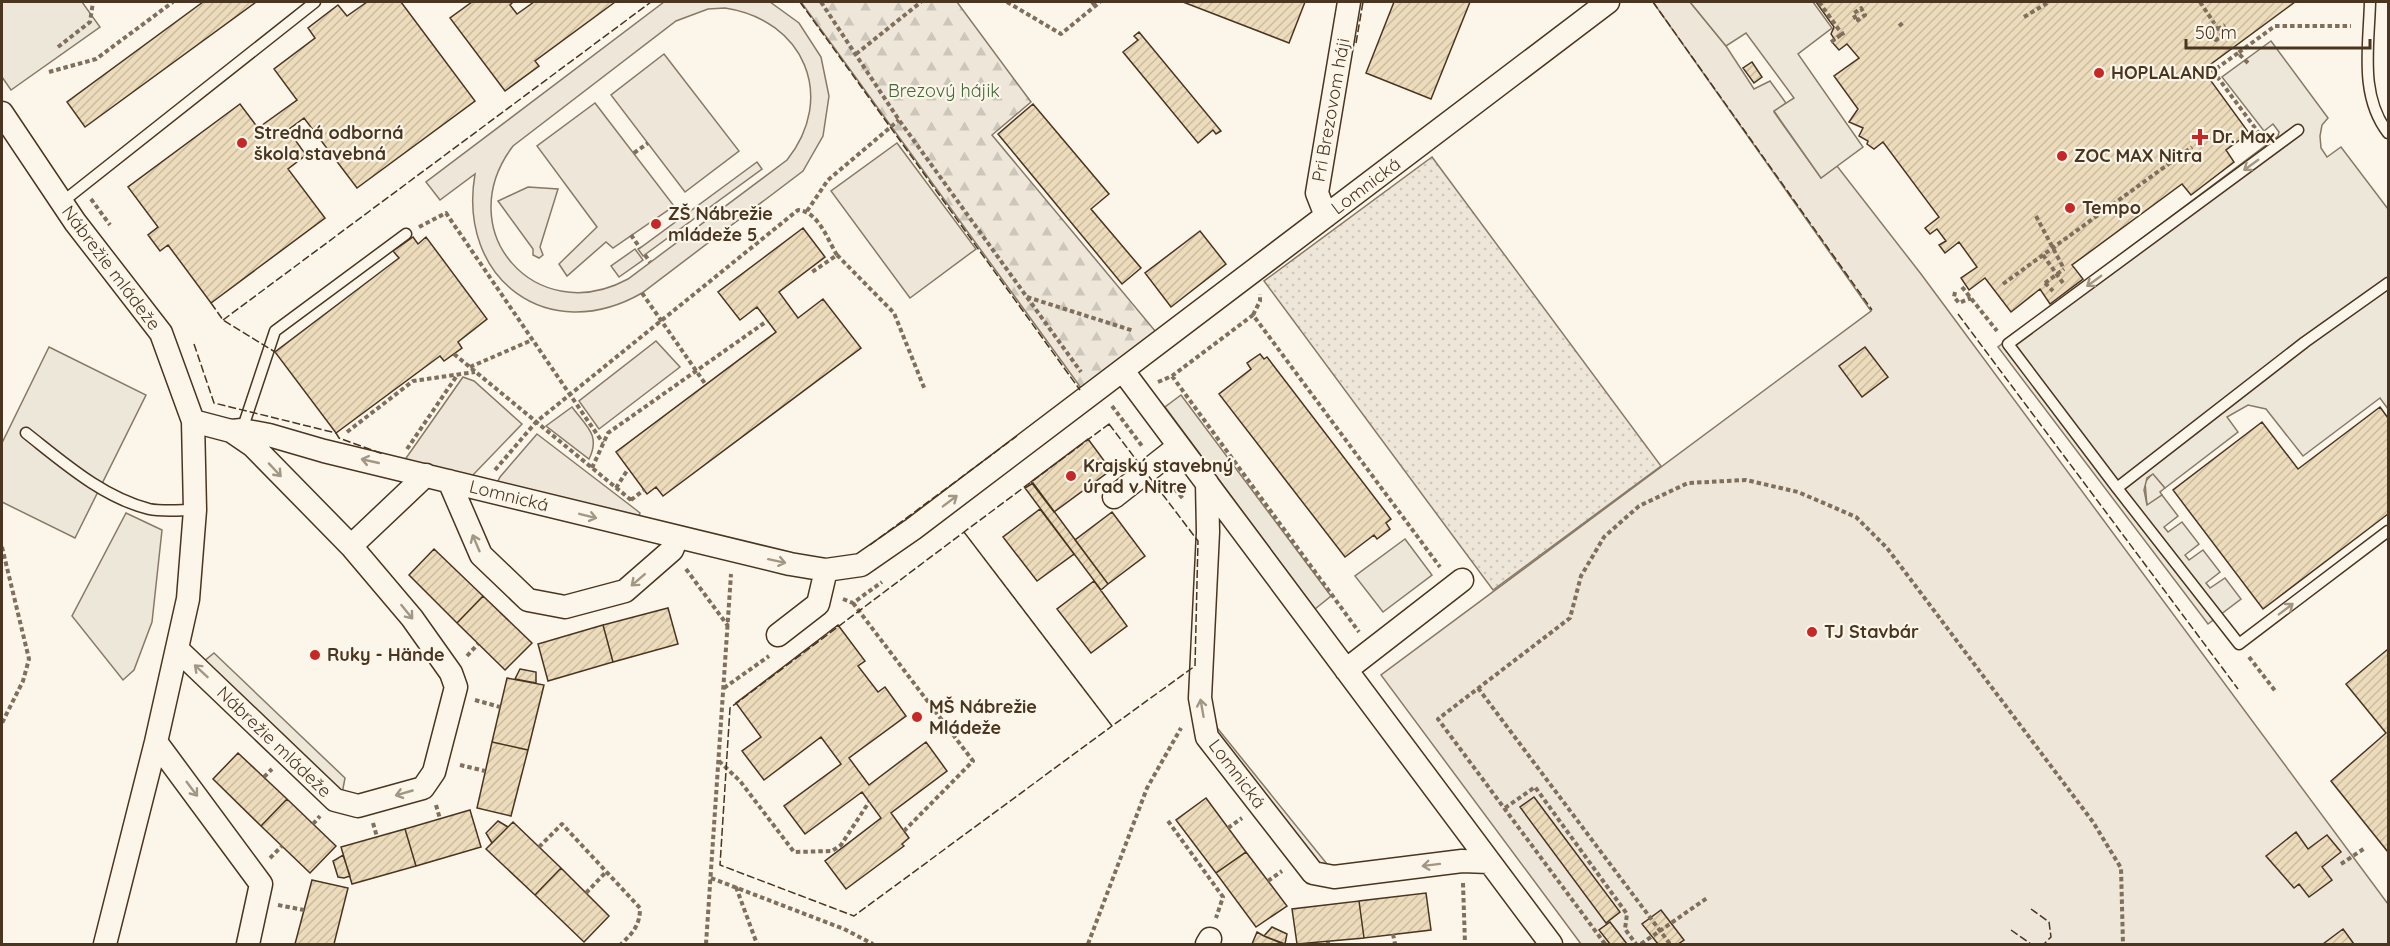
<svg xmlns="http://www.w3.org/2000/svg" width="2390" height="946" font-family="Quicksand,sans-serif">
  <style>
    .grass { fill: #ede6d9; stroke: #887966; stroke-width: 1.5; fill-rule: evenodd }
    .forest { fill: url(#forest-firs); stroke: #887966; stroke-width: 1.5 }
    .garden { fill: url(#garden-dots); stroke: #887966; stroke-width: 1.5 }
    .parking { fill: #ede7d9; stroke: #887966; stroke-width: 1.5 }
    .building { fill: url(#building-hatch); stroke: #4a3520; stroke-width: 1.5 }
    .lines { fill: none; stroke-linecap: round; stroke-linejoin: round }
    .lane-casing { stroke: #4a3520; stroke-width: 13 }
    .street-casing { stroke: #4a3520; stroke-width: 25 }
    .path { stroke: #7f6f5c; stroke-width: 4; stroke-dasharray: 4.5 3; stroke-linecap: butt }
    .lane { stroke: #fbf6e9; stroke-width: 10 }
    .street { stroke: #fbf6e9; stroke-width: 22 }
    .path-bridge { stroke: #7f6f5c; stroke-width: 4; stroke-dasharray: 4.5 3; stroke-linecap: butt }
    .fence { stroke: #4a3520; stroke-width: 1.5; stroke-dasharray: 8 3; stroke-linecap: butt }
    .oneway { stroke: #a29684 }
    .poi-dot { fill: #c62828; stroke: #fbf6e9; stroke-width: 2 }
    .labels { text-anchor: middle; stroke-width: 4.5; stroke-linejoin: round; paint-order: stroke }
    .poi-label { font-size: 18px; font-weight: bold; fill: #4a3520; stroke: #fbf6e9; text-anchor: start }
    .park-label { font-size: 18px; fill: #436837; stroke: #fbf6e9 }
    .street-label { font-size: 18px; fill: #4a3520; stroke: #fbf6e9 }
  </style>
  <defs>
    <pattern id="forest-firs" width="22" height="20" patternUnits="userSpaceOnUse" patternTransform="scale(1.5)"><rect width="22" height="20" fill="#ede6d9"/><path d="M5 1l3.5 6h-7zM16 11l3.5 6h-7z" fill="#cdc6ba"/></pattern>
    <pattern id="garden-dots" width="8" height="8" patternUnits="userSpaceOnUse" patternTransform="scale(1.5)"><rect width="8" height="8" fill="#ede6d9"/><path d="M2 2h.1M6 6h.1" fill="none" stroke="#cdc6ba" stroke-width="1.8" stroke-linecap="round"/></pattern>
    <pattern id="building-hatch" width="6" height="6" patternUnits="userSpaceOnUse" patternTransform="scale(1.5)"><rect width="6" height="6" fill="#ecdcbc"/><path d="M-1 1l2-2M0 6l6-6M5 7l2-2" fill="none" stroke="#ccbda1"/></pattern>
  </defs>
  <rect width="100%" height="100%" fill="#fbf6e9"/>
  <path class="grass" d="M664 2H770L799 23 821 57 829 96 823 136 803 171 642 293C548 347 457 279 475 174L440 200 426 182ZM725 8C804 20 837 97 787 160L628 279C536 329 449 231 513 146L676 21 708 9Z
    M1653 2H1690L1726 46 1754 89 1770 81 1786 103 1774 112 1821 178 1837 166 1921 274 2388 904V944H1581L1381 675 1871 311Z
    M664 54 739 151 685 192 611 95Z
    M595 103 674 206 613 248 606 242 567 276 559 264 597 227 537 146Z
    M897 143 976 249 910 298 831 191Z
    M757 162 762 169 643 256 638 249 640 248Z
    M528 187 558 189 540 247 543 255 539 258 533 255V249L498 201Z
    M635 249 643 260 619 277 611 266Z
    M656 341 680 367 599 429 579 401Z
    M463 377 474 381 522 424 472 476 404 461Z
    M572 407C586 426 601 435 589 459L546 426Z
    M537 434 635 509 640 513 638 520 501 486 498 481 500 477Z
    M2153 473 2165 488 2160 492 2162 495 2147 506 2145 482Z"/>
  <path class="forest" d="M801 2H957L1031 102 992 135 1156 332 1081 388Z"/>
  <path class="garden" d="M1432 157 1661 466 1493 590 1264 281Z"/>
  <path class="parking" d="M2 2H82L100 27 11 90 2 77Z
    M1690 2H1813L1832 28 1798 54 1863 147 1821 178 1774 111 1794 98 1746 33 1726 46Z
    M2271 41 2328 118 2322 125 2320 136 2321 148 2327 157 2341 147 2388 209V409L2380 398 2303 456 2266 409 2248 405 2227 417 2238 432 2165 488 2153 474 2147 478 2144 490 2147 505 2162 495 2178 516 2164 527 2168 532 2182 522 2199 544 2185 555 2189 560 2203 550 2220 572 2206 583 2210 588 2225 578 2241 599 2208 624 1998 347 2278 136 2279 132 2273 124 2264 131 2222 77Z
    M49 347 146 395 75 538 2 502V443Z
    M1181 395 1331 596 1315 609 1165 407Z
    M126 513 162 530 152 622 134 670 123 680 72 616Z
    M1405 539 1432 575 1383 612 1355 576Z
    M214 653 345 778 342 794 203 662Z
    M1202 709 1327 864 1325 875 1207 737Z"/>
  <path class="building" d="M203 2H256L85 127 67 102Z
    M367 2H401L475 101 357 188 304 118 288 130 306 155 288 169 325 218 211 303 168 245 160 251 148 235 158 227 128 187 240 104 258 128 297 100 274 69 315 38 308 28 338 5 347 16Z
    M472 2H513L510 5 517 14 534 2H615L535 61 539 66 505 91 450 18Z
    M1183 2H1305L1289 43Z
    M1394 2H1470L1431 99 1366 73Z
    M1816 2H2295L2203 70 2249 133 2226 150 2234 162 2191 195 2182 184 2072 265 2083 279 2050 304 2040 289 2011 312 1985 278 1969 290 1961 278 1977 267 1959 242 1945 253 1939 245 1946 241 1937 229 1930 234 1925 228 1939 217 1883 142 1874 149 1867 144 1868 141 1859 136 1863 128 1849 122 1858 109 1834 76 1859 58 1847 44 1839 50 1832 42 1835 40 1831 34 1834 27Z
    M1139 32 1221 131 1216 134 1213 130 1198 143 1123 52 1138 40 1134 36Z
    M1752 62 1762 77 1754 83 1743 68Z
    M1033 104 1109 194 1091 209 1141 268 1122 284 998 134Z
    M803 228 825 257 779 292 798 318 823 299 861 348 663 496 656 487 647 494 616 452 776 332 757 307 740 320 718 292Z
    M1200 231 1226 264 1171 307 1145 273Z
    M413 237 418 244 426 237 487 319 458 342 462 348 444 361 440 356 336 433 275 352 399 258 393 251Z
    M1865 347 1888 377 1862 397 1839 366Z
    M1260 354 1264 359 1267 357 1391 519 1386 523 1390 529 1377 539 1374 535 1345 557 1219 394 1251 369 1247 363Z
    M2380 407 2388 418V514L2263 609 2173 490 2262 422 2298 469Z
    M1088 439 1111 470 1054 512 1031 482Z
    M1033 483 1108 584 1101 590 1025 488Z
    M1040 509 1074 554 1037 581 1003 537Z
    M1112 512 1145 556 1108 584 1075 540Z
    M434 549 483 596 457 623 409 575Z
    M1094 581 1127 626 1091 653 1057 609Z
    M483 596 532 643 505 670 457 623Z
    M668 608 678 644 613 662 603 625Z
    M603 625 613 662 548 681 538 644Z
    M838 625 865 661 858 666 878 692 885 687 906 716 849 758 869 785 926 742 947 771 891 813 909 838 902 844 904 846 846 889 825 861 881 818 862 792 805 834 784 806 841 764 821 737 764 780 742 751 761 737 736 703Z
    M2388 649V852L2331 781 2386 733 2346 684Z
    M520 669 536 672V683L515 679Z
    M507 678 544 685 528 750 492 742Z
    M492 742 528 750 511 816 477 808Z
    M238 753 287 799 261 826 213 779Z
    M1534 797 1620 912 1606 923 1520 807Z
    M1206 798 1246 852 1216 873 1176 820Z
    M287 799 336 846 310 873 261 826Z
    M470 810 481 847 416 866 405 829Z
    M498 821 508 827 492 843 486 833Z
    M513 822 561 868 535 895 486 849Z
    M405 829 416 866 352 884 341 847Z
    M2296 832 2308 849 2327 835 2341 852 2322 867 2332 880 2309 897 2299 884 2294 888 2266 856Z
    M1246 852 1287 906 1256 927 1216 873Z
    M343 855 350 876 344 878 338 877 333 861Z
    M561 868 609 916 584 942 535 895Z
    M312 880 348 888 334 944H295Z
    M1426 893 1431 930 1364 938 1359 901Z
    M1359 901 1364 938 1297 944 1292 909Z
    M1661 910 1684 940 1678 944H1658L1642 924Z
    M1610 922 1627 944H1610L1599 930Z
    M1272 927 1287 934 1285 944 1264 936Z
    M2343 929 2354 944H2323Z
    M1257 932 1264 936 1283 944H1252Z"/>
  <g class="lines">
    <g class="lane-casing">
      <path id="lane" d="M2370 2C2369 46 2359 95 2388 133
        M2298 130 2008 344 2117 488 2305 342 2388 283
        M61 203 315 2
        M242 430 275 331 406 234
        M26 433C63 462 102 497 149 509 162 512 181 510 195 510
        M2117 488 2239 644 2388 531"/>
    </g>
    <g class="street-casing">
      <path id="street" d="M2 113 75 222 161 333 193 421 195 510 188 599 156 742 105 944
        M1326 216 1317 193 1349 2
        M1123 371 1551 944
        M193 421 231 431 242 430 269 435 324 451 790 564 826 570 861 565 913 529 1608 2
        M449 481 481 555 528 600 565 607 625 591 672 550 677 538
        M1207 483 1208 532 1200 698 1207 737 1313 873 1334 877 1462 861 1489 862
        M1114 497 1179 446
        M351 546 426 475
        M778 635 818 604 826 570
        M177 649 335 800 358 806 423 788 434 772 456 687 451 673 412 618 351 546 253 446 231 431
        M1346 670 1462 580
        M156 742 261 884 248 944
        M1207 944 1210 939"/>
    </g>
    <path class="path" d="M821 2 899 120 1081 372
      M1007 2 1061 34 1100 2
      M1092 2 1096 7
      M1819 2 1842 34 1846 32
      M2200 2 2214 23
      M2024 17 2049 2
      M1856 19 1853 14 1861 8 1865 15 1858 20 1860 22
      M1899 26 1904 22
      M2211 33 2225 25
      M1831 42 1842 34
      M58 47 90 22 93 2
      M2238 53 2213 71 2261 136
      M856 54 921 2
      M2248 63 2238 53 2275 26H2351
      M49 72 96 59 173 2
      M634 153 648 143
      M91 199 110 225
      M807 211 828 180 899 120
      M2036 216 2064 269
      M419 227 446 213 603 443
      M631 235 640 248
      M645 255 650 262
      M837 255 894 313 925 390
      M2043 255 2063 283
      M2045 283 2053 291
      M2003 284 2192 147
      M1962 287 1997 331
      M1955 292 1954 297 1959 303 1971 298
      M642 293 706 385
      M1027 297 1134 331
      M1253 315 1260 301V294
      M454 354 631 500
      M470 367 532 340
      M1172 376 1359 632
      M1158 382 1172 376 1253 315 1440 567
      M1112 406 1142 446
      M347 432 413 381 475 372
      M407 449 458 374
      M592 468 608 433 767 321
      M495 470 536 422 798 210C819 212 827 239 837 255L812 272
      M1170 483 1184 500
      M616 488 628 469
      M631 500 644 490
      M2 547 29 659 23 681 2 723
      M686 569 728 626
      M843 599 853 603 882 582
      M853 603 973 761 904 831
      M467 656 478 644
      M2249 657 2276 692
      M724 688 769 656
      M1478 688 1670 944
      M475 700 500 707
      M719 761 740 781 794 852 832 851 841 845 869 802
      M460 765 485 771
      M264 777 272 769
      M436 805 440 819
      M1505 808 1535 787 1627 914 1625 929 1636 944
      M1168 821 1223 897 1216 918
      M373 823 377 837
      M313 824 320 816
      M1228 828 1242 818
      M539 847 562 824 640 908C640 925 633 933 621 944
      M270 858 282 846
      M2341 864 2365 848
      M711 878 844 929 873 944
      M1268 881 1282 871
      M1463 883 1465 944
      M736 887 757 944
      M586 893 606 872
      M278 905 304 910
      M1393 934 1395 944
      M1328 942V944
      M706 944 731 574
      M1088 944 1147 788 1181 728
      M1605 944 1438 719 1570 618 1581 576 1604 537 1639 506 1688 483 1746 480 1798 492 1856 517 1887 548 2093 822 2121 868 2123 944
      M1641 944 1707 898"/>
    <use href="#lane" class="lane"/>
    <use href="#street" class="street"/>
    <path class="path-bridge" d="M2211 33 2216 40 2222 36 2214 23
      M2045 283 2064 269"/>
    <path class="fence" d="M800 2 1080 390
      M1653 2 1872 310
      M1356 43 1363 2
      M211 303 223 320 275 352
      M1958 314 2238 689
      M223 320 651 2
      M194 344 214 403 336 433 339 438 383 454
      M1109 424 1198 541 1195 666 1112 726 964 532Z
      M964 532 1112 726 854 916 720 865 730 708Z
      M870 545 1017 436
      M2031 909 2049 922 2051 937 2044 944
      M2011 930 2031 944"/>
  </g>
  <defs><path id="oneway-shaft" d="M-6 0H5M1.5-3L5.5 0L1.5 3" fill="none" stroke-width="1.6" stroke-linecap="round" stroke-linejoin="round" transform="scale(1.5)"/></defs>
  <g class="oneway">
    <use href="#oneway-shaft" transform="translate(2251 165) rotate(144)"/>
    <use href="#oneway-shaft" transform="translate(2094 281) rotate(144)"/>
    <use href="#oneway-shaft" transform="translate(370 461) rotate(-167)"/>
    <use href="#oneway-shaft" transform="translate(275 470) rotate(47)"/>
    <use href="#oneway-shaft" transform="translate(950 501) rotate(-37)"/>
    <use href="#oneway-shaft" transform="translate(588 516) rotate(14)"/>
    <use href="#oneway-shaft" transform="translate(476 543) rotate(-113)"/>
    <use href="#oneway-shaft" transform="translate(777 561) rotate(12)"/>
    <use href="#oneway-shaft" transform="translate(638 580) rotate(139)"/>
    <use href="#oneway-shaft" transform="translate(2286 609) rotate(-37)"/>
    <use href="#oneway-shaft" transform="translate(407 612) rotate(51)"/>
    <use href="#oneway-shaft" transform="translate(201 671) rotate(-137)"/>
    <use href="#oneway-shaft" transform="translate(1202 708) rotate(-100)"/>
    <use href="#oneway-shaft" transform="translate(192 789) rotate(53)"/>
    <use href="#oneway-shaft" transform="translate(404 793) rotate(164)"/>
    <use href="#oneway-shaft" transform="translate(1431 865) rotate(173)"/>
  </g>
  <g class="poi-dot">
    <circle cx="2099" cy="73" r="6"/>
    <path d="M2197 128h6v6h6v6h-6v6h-6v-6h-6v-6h6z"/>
    <circle cx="242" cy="143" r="6"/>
    <circle cx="2062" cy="156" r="6"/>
    <circle cx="2070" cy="208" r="6"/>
    <circle cx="656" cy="224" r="6"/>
    <circle cx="1071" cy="476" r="6"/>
    <circle cx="1812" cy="632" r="6"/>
    <circle cx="315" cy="655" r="6"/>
    <circle cx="917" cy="717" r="6"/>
  </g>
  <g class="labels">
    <g class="poi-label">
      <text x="2111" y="79">HOPLALAND</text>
      <text x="254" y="139">Stredná odborná<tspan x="254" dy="21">škola stavebná</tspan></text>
      <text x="2212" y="143">Dr. Max</text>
      <text x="2074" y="162">ZOC MAX Nitra</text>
      <text x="2082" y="214">Tempo</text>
      <text x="668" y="220">ZŠ Nábrežie<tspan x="668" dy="21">mládeže 5</tspan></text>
      <text x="1083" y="472">Krajský stavebný<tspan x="1083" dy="21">úrad v Nitre</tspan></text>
      <text x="1824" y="638">TJ Stavbár</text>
      <text x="327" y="661">Ruky - Hände</text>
      <text x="929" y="713">MŠ Nábrežie<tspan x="929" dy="21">Mládeže</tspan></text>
    </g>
    <g class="park-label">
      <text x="944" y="97">Brezový hájik</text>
    </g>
    <g class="street-label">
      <text transform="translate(1331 110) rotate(-80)" y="6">Pri Brezovom háji</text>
      <text transform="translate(1366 186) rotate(-37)" y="6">Lomnická</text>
      <text transform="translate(111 268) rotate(53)" y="6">Nábrežie mládeže</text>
      <text transform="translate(509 496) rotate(14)" y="6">Lomnická</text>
      <text transform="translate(274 742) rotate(44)" y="6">Nábrežie mládeže</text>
      <text transform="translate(1237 774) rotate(53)" y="6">Lomnická</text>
    </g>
  </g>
  <rect width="2390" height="946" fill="none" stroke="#4a3520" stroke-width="6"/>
  <path d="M2186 39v9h184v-9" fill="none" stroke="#4a3520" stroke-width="3"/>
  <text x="2195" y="39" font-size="18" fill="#4a3520" stroke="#fbf6e9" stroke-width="4.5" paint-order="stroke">50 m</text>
</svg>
